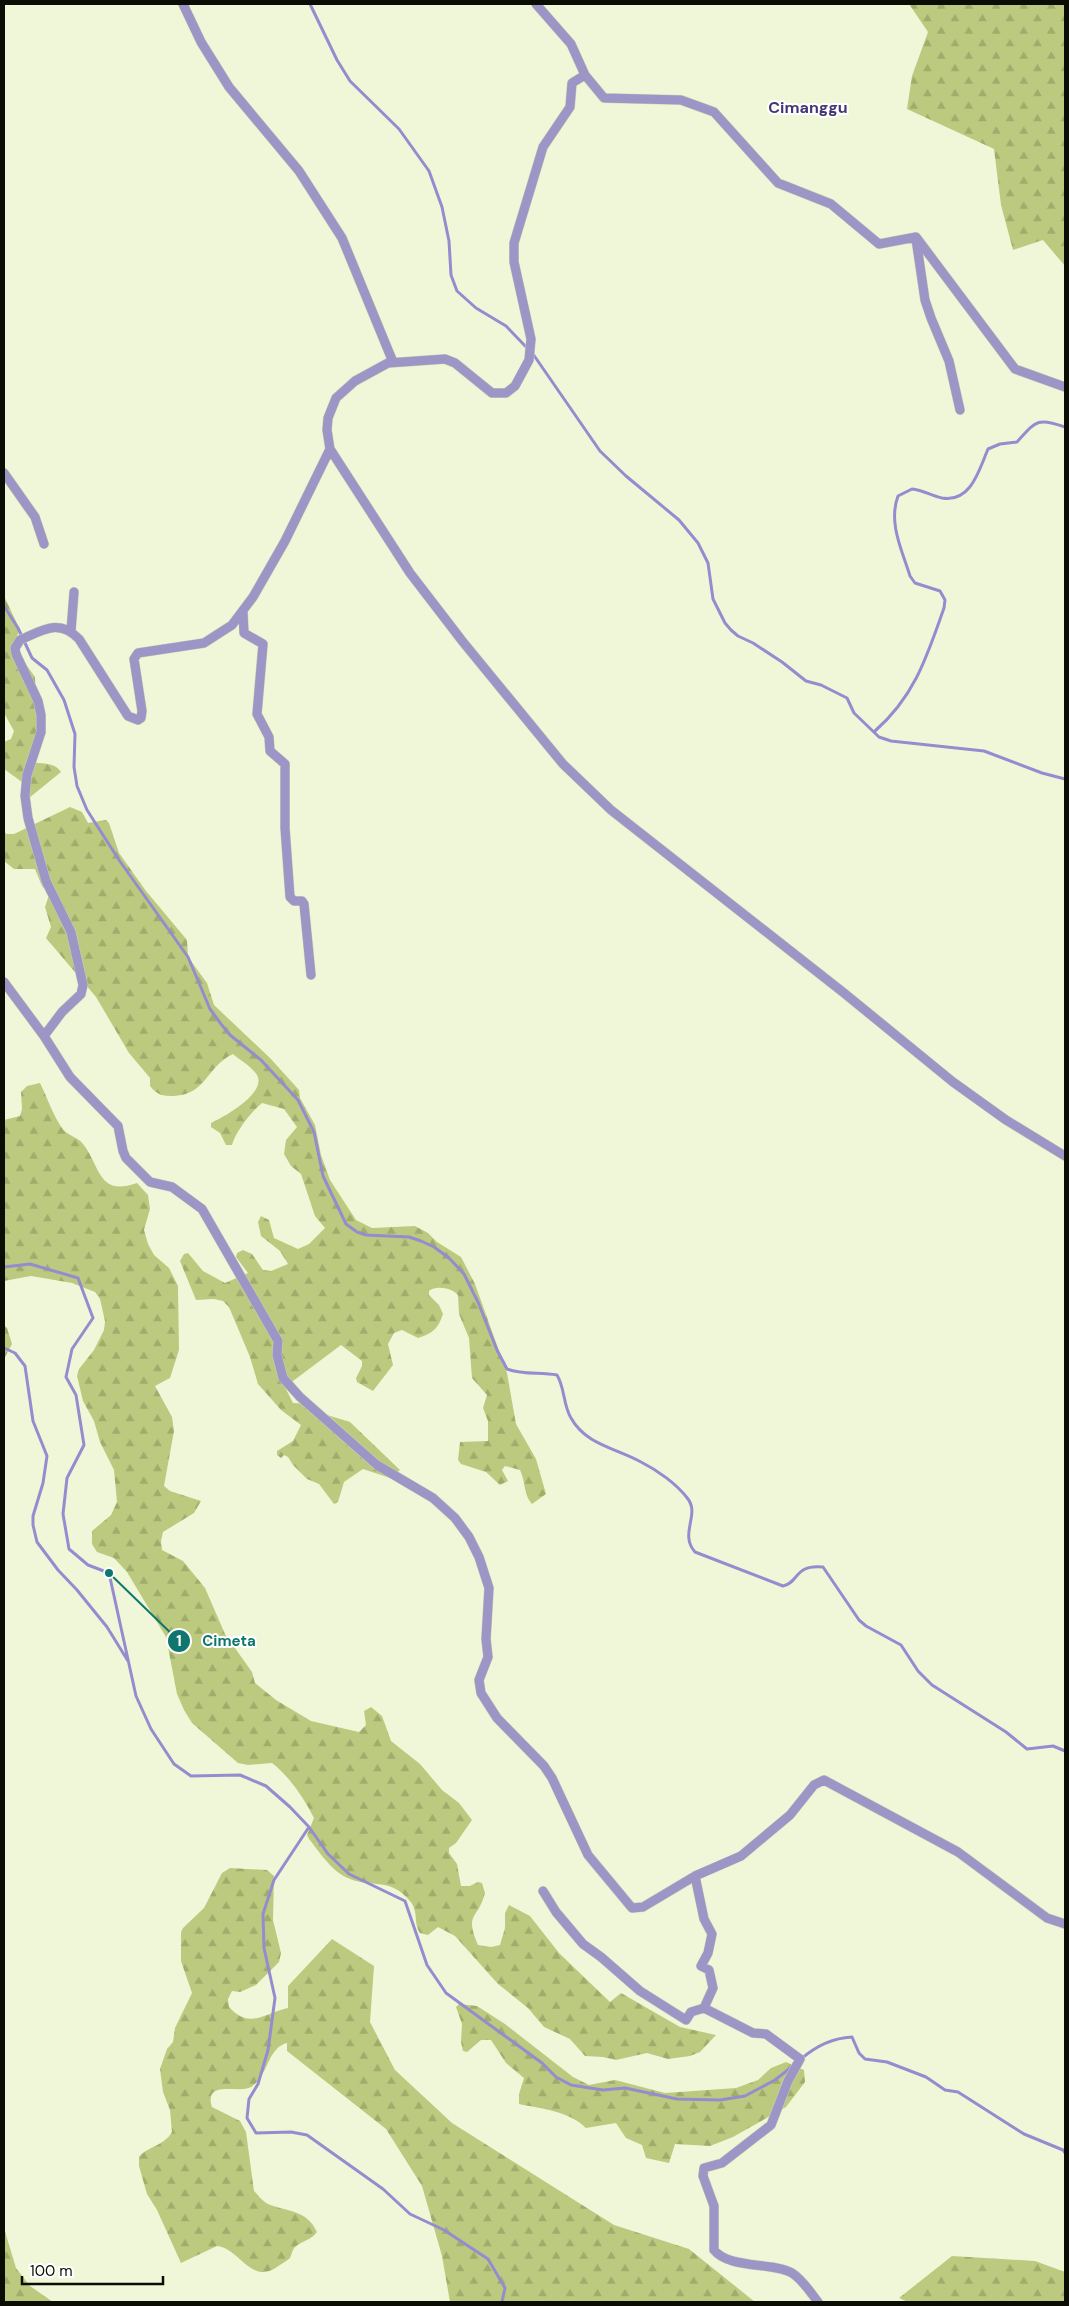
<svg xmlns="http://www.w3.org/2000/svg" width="1069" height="2306" font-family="'DM Sans',sans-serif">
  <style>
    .forest { fill: url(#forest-firs) }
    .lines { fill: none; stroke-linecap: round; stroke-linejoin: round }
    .stream { stroke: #968bcf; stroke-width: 3 }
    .minor-casing { stroke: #cbd2b7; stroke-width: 10 }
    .minor { stroke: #9c95c6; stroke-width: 9 }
    .labels { text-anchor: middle; stroke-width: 4; stroke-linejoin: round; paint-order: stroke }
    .quarter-label { font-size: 16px; font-weight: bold; fill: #433673; stroke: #fff }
    .leader { fill: none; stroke: #0f766e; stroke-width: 2 }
    .callout-dot { fill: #0f766e; stroke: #fff; stroke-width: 2 }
    .mark-label { font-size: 15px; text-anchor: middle; font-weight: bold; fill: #fff }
    .callout-label { font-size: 15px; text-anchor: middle; font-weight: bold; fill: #0f766e; stroke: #fff; stroke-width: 4; stroke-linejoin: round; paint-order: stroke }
  </style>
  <defs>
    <pattern id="forest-firs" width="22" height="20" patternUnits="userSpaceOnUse" patternTransform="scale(1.25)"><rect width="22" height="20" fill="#bcca7f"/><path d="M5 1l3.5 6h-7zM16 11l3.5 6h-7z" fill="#a0ac6c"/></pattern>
  </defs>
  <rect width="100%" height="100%" fill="#f0f7d9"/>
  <path class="forest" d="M909 4H1065V266L1043 240 1013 250 1001 205 994 149 907 109 912 76 928 32Z
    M4 596 20 630 14 642 16 650 35 677 37 730 29 761C40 765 54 761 61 772L29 798 22 782 4 769V742L11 739 14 731 4 713Z
    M70 807 82 812 88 823 106 820 109 823 119 853 146 891 187 940 188 957 207 983 214 1005 270 1058 299 1090 300 1098 315 1125 321 1155 330 1180 356 1220 372 1228 415 1226 428 1233 437 1242 461 1257 475 1284 507 1373 516 1424 536 1459 546 1494 532 1504C523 1494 526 1482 520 1470L505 1466 502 1470 508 1481 500 1485 486 1472 461 1464 458 1460 460 1442 488 1441V1421L483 1408 487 1395 472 1378 469 1338 459 1314 458 1295C452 1288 436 1285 429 1291V1295L439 1305 443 1314C438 1329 433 1333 418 1338L402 1330 394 1333 388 1344 393 1365 373 1391 357 1382 356 1378 362 1366V1361L341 1345 285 1387 293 1403 313 1404 324 1414 350 1422 400 1470 390 1478 363 1469 344 1482 338 1502 334 1504 319 1484 307 1479 293 1465 288 1457 284 1455 281 1458 277 1455V1451L293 1441 301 1425 281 1410 258 1384 250 1357 229 1307 223 1301 214 1299 196 1300 180 1261 184 1254 188 1253 203 1271 225 1283 248 1273 236 1257 237 1253 243 1250 252 1254 263 1270 271 1271 288 1264 280 1251 261 1236 258 1222 261 1216 269 1220 274 1238 298 1249 309 1244 325 1228 315 1216 301 1174 291 1166 284 1154 286 1140 297 1127 284 1109 262 1103C251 1112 236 1131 232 1145H226L220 1133 211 1127V1123C224 1117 267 1093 257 1075 252 1067 240 1060 233 1054 206 1067 207 1094 174 1096 162 1096 157 1095 150 1086V1078L129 1053 96 997 46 938 51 927 45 907 49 895 42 886 35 869H14L4 861V831L6 834H14Z
    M40 1083C47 1097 53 1115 62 1128 66 1135 78 1137 83 1144 101 1167 98 1197 137 1183L148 1195 150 1209 144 1230 148 1244 154 1255 169 1268 178 1286 179 1350 170 1378 155 1386 172 1417 174 1431 164 1486 170 1491 201 1501 194 1513 163 1532 161 1541 162 1550 183 1561 205 1588 225 1634 252 1672 255 1683 276 1700 311 1721 359 1732 366 1725 364 1711 371 1707 382 1716 391 1741 420 1764 442 1790 459 1803 472 1820 456 1843 449 1848V1853L457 1864 461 1886H470L478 1882 482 1883 485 1893C478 1920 464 1913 478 1945L491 1947 500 1945 505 1928V1913L509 1905 530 1916 559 1953 610 2002 621 1993 680 2027 716 2035 700 2052 690 2056 668 2059 647 2053 616 2060 603 2057 585 2056 570 2039 544 2027 528 2008 498 1984 455 1936 438 1927 428 1935 420 1933C413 1923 419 1912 410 1901 390 1877 372 1888 350 1879 332 1872 321 1854 309 1839L307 1835 314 1818C304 1798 290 1777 272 1763L248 1765 238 1763 192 1723 184 1710 177 1694 166 1637 127 1572 114 1558 97 1552 92 1544V1531L111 1515 117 1502 114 1470 100 1442 94 1421 83 1401 77 1376 79 1369 94 1350 104 1330 105 1321 100 1299 95 1292 72 1283 31 1276 4 1281V1120L20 1116 22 1109 21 1092 27 1086Z
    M4 1325 7 1328 12 1344 4 1359Z
    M230 1868 267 1870 274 1876 273 1920 281 1953 279 1962 256 1985 240 1992 232 1991 228 1999 229 2007C250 2030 264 2013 288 2008V1986L332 1939 374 1966 370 2022 395 2070 452 2123 614 2225 689 2249 755 2302H450L442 2256 422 2186 386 2129 287 2051V2043C267 2048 268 2077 251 2087 240 2094 203 2079 212 2107L240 2121 246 2132 254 2191C258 2195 262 2201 268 2204 288 2212 307 2210 317 2232 311 2240 302 2241 295 2247 292 2250 292 2254 290 2258 287 2261 281 2264 277 2267 251 2285 239 2248 217 2246L181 2263 157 2210 147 2194 139 2166V2157C148 2146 164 2146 172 2132L170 2110 163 2092 160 2069 167 2049 173 2042 175 2028 192 1993 181 1961V1932L183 1928 204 1908 222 1873Z
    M459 2004 477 2006 505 2024 573 2077 589 2085 615 2080 665 2093 736 2088 758 2080 771 2068 786 2062 804 2070 805 2082 786 2107 733 2137 710 2146 675 2144 669 2163 646 2158 642 2145 626 2138 616 2123 586 2128C569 2111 542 2109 519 2104V2094L524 2078 506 2063 491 2040H481L467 2052 463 2051 461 2042 462 2024 456 2007Z
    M4 2228 16 2268 30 2286 53 2302H4Z
    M952 2256 1035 2261 1065 2272V2302H908L899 2298Z"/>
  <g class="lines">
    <path class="stream" d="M310 4 337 60 350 81 399 129 429 171 442 207 449 241 451 275 457 291 476 308 506 326 529 350
      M533 354 600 451 626 476 679 520 698 543 708 563 713 599 725 623 731 630 738 636 753 643 782 662 806 681 821 685 847 698 854 713 879 737 891 741 984 751 1042 773 1065 779
      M4 606 18 628 32 658 47 670 64 700 75 734 74 767 77 786 87 810 119 860 188 957 210 1009 221 1024 230 1035 261 1060 298 1100 314 1132 323 1176 346 1224 357 1232 366 1235 409 1237 421 1241 434 1247 449 1258 464 1274 478 1302 497 1350 507 1369C523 1375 540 1372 557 1375 565 1388 563 1405 571 1418 586 1445 616 1448 641 1462 657 1470 677 1484 688 1499 700 1515 679 1534 695 1552L783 1586C799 1583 794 1564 823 1567L859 1620 866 1626 901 1645 918 1671 932 1685 1006 1732 1027 1749 1053 1746 1065 1751
      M875 731C915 696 927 656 944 608L945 600 940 591 915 583 910 576C902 550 888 523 898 496L912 489C923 490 932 496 942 498 971 503 979 470 988 449L1000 444 1017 442C1036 421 1037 417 1065 427
      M4 1267 30 1264 78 1278 93 1318 72 1349 66 1377 76 1395 84 1445 67 1478 63 1514 69 1549 88 1565 109 1573 136 1696 151 1729 174 1764 191 1776 240 1775 266 1786 290 1807 309 1827 328 1854 349 1874 405 1901 427 1965 446 1993 542 2063 556 2077 571 2085 603 2090 625 2088 677 2099 720 2100 745 2096 775 2080 793 2066
      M4 1348 15 1353 25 1366 33 1421 47 1456 43 1483 33 1516V1525L37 1542 58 1570 77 1590 107 1627 128 1661
      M309 1827 274 1880 263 1914 264 1948 275 1998 268 2050 258 2084 249 2099 247 2118 256 2133 291 2132 307 2135 383 2189 410 2214 444 2230 488 2259 505 2288 502 2302
      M801 2059C816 2046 832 2038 852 2037L859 2053 865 2059 887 2062 926 2077 945 2090 958 2092 1024 2134 1063 2150 1065 2153"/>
    <g class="minor-casing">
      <path id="minor" d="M183 4 201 42 229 87 299 171 342 238 393 362
        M536 4 571 44 585 75 604 98 681 100 714 112 778 183 831 204 879 244 916 237 1015 369 1065 387
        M585 75 572 83 570 107 543 147 514 243V262L531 339 529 360 515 386 506 393H492L455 363 445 359 388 363 355 381 336 398 328 418 327 430 330 449 410 573 463 642 563 764 611 810 844 993 953 1082 1006 1120 1065 1156
        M916 239 925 300 931 318 949 361 960 410
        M330 449 285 541 253 597 232 625 204 643 138 653 134 659 142 711 141 718 138 720 128 716 79 639C59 618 43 630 20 640L15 648 16 654 38 701 41 715V732L27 775 25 796 28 818 46 881 71 932 83 985 81 994 62 1012 44 1036 70 1077 118 1126 123 1151 126 1158 150 1182 172 1187 202 1209 278 1341 277 1355 283 1378 300 1397 377 1465 433 1498 455 1518 469 1537 479 1557 489 1588 486 1639 488 1657 479 1680 481 1693 497 1718 544 1766 552 1778 588 1855 632 1908 643 1907 695 1876 741 1856 790 1815 814 1785 824 1780 958 1852 1047 1918 1065 1924
        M4 473 35 517 44 544
        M243 612 244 633 263 644 257 714 269 737 270 751 285 764V828L290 897 294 901H302L304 904 311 975
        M71 631 74 592
        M4 982 44 1036
        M543 1891 556 1912 583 1944 601 1957 640 1991 686 2020 691 2012 704 2008 713 1988 709 1970 701 1966 708 1953 712 1934 704 1919 695 1876
        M704 2008 753 2033 766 2034 800 2059 788 2081 771 2125 722 2163 704 2168 703 2176 714 2206V2250C729 2269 773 2262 792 2273 803 2280 810 2292 818 2302"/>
    </g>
    <use href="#minor" class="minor"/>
  </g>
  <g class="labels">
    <g class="quarter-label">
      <text x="808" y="113">Cimanggu</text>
    </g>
  </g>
  <path class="leader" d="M109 1573L179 1641"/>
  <g class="callout-dot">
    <circle cx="109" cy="1573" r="5"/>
    <circle cx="179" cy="1641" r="12"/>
  </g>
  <g class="mark-label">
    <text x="179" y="1646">1</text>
  </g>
  <g class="callout-label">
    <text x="229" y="1646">Cimeta</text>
  </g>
  <rect width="1069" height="2306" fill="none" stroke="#0b0d04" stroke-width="10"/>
  <path d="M22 2276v8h141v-8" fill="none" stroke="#0b0d04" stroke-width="2.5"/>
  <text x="30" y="2276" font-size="15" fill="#0b0d04" stroke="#ffffff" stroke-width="4" paint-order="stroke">100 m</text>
</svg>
